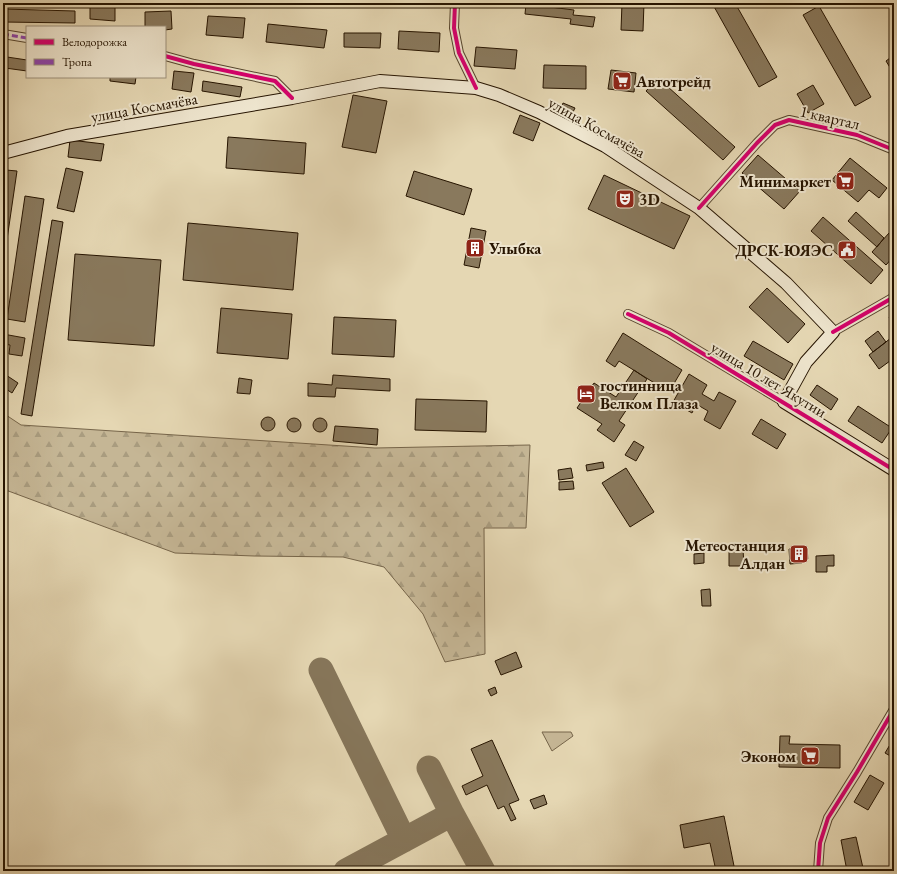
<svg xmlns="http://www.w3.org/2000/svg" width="897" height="874" font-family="'EB Garamond',serif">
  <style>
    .grass { fill: #c5b695; stroke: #76654a }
    .forest { fill: url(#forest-firs); stroke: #76654a }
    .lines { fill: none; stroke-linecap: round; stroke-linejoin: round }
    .taxiway { stroke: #86765a; stroke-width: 25 }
    .building { fill: #89795d; stroke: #261400 }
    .street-casing { stroke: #56452d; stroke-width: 10 }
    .secondary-casing { stroke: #261400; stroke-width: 14 }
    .street { stroke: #eee5ce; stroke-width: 8 }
    .secondary { stroke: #eee5ce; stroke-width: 12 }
    .quiet { stroke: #8e44ad; stroke-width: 3; stroke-dasharray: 6 3; stroke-linecap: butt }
    .cycleway-casing { stroke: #eee5ce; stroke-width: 6 }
    .cycleway { stroke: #d6006c; stroke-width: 4 }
    .labels { text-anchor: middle; stroke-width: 4; stroke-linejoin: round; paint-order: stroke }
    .poi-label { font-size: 16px; font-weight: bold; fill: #261400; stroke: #eee5ce; text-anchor: start }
    .street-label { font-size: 16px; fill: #261400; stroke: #eee5ce }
  </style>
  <defs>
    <pattern id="forest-firs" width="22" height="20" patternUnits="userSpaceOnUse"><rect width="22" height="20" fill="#c5b695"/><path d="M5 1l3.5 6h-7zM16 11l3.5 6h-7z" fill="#a99c7f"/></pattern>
  </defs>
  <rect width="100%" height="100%" fill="#e5d7b3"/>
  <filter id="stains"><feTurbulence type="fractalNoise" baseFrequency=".005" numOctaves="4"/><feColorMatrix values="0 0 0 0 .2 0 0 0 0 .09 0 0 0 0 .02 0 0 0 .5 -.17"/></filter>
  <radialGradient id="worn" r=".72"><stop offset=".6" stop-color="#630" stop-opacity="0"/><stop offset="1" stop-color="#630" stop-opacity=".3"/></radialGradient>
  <path class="grass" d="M542 732H571L573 736 552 751Z"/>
  <path class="forest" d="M3 413 21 425 375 448 530 445 526 528H484L485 654 445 662 423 614 384 567 343 557 254 556 175 553 3 489Z"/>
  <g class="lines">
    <path class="taxiway" d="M321 670 404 840
      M452 814 483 871
      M346 871 452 814 429 768"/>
  </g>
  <path class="building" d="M90 3H115V21L90 19Z
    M622 3H644L643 31 621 30Z
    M712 3H735L777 77 759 87Z
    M526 4 574 10 573 15 595 17 593 27 570 24 571 19 525 14Z
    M819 6 871 97 855 106 803 15Z
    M3 9 75 11V23L3 22Z
    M171 11 172 29 165 30V27H145V12Z
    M208 16 245 18 243 38 206 35Z
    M268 24 327 30 324 48 266 42Z
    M399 31 440 33 439 52 398 49Z
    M344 33H381L380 48 344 47Z
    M476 47 517 50 515 69 474 66Z
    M894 55V74L886 61Z
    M7 57 27 60V71L5 68Z
    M544 65 586 66V89L543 88Z
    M611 70 636 73 634 92 608 89Z
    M174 71 194 73 191 92 172 89Z
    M110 77H136L135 84 110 81Z
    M658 78 735 147 723 160 646 91Z
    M203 81 242 87 240 97 202 91Z
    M813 85 824 104 808 113 797 94Z
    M353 95 387 101 376 153 342 147Z
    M563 103 575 108 571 116 560 111Z
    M520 115 540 123 533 141 513 133Z
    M228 137 306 143 304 174 226 168Z
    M70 140 104 144 101 161 68 157Z
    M758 155 800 191 784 209 742 173Z
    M850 158 887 188 879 198 869 190 858 202 832 180Z
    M66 168 83 172 74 212 57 208Z
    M6 170 17 171 3 267V192Z
    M414 171 472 189 464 215 406 196Z
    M604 175 690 216 674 249 588 209Z
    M25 196 44 199 25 322 7 319Z
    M856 212 884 238 877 247 848 221Z
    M823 217 883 270 871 284 811 231Z
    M52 220 63 222 32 416 21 414Z
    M188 223 298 233 293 290 183 280Z
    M471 228 486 231 479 268 464 265Z
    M889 233 894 238V256L886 265 872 252Z
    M75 254 161 260 154 346 68 340Z
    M767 288 805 324 788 343 749 307Z
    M221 308 292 314 288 359 217 353Z
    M894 313V325L889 317Z
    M334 317 396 320 394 357 332 354Z
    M878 331 886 342 873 352 865 341Z
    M623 333 682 370 669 392 619 361 615 367 606 361Z
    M3 334 25 338 22 356 9 354 10 345 3 344Z
    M891 338 894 342V358L879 369 869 355Z
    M753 341 793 364 784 380 744 356Z
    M634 370 647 379 619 421 625 425 614 442 597 430 602 424 577 408 594 383 616 397Z
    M3 373 18 383 12 393 3 387Z
    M689 374 707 385 702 394 714 401 719 392 736 401 720 429 704 420 708 411 696 404 692 413 673 402Z
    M333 375 390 379V391L336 388 335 397 308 396V383L332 385Z
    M239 378 252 380 250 394 237 393Z
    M817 385 838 399 831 410 810 395Z
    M416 399 487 401 486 432 415 430Z
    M858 406 892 428 882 443 848 421Z
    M261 424a7 7 0 1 1 14 0a7 7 0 1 1-14 0Z
    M313 425a7 7 0 1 1 14 0a7 7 0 1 1-14 0Z
    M287 425a7 7 0 1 1 14 0a7 7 0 1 1-14 0Z
    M761 419 786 434 777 449 752 434Z
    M335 426 378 429 377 445 333 441Z
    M634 441 644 447 636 461 625 455Z
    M603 462 604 468 587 471 586 465Z
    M571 468 573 478 559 480 558 470Z
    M626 468 654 512 630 527 602 483Z
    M573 481 574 489 559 490V482Z
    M807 548 808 559 801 560 802 563 790 564 789 549Z
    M743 549 744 566H729V550Z
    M704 553V563L694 564V554Z
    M834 555V566H827V572H816V556Z
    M710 589 711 606H702L701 590Z
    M516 652 522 667 501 675 495 661Z
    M495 687 497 693 491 696 488 690Z
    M780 736H790L789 744 840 745V768L779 767Z
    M894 738V758L885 753Z
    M492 740 519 800 509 804 516 819 511 821 504 806 498 809 487 785 466 795 462 786 483 776 471 749Z
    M870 775 884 783 868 810 854 802Z
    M544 795 547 804 534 809 530 800Z
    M724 816 735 871H716L710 843 684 848 680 825Z
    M856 837 863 868 847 871 841 840Z"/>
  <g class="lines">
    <g class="street-casing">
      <path id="street" d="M455 3 454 28 459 53 476 88
        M3 34 27 38
        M165 56 194 64 275 81 292 98
        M699 208 757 143 775 125 789 120 857 135 894 150
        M628 314 669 333 784 402
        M833 332 894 297
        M818 871 820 843 828 818 857 772 894 709"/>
    </g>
    <g class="secondary-casing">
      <path id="secondary" d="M3 153 67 136 292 98 380 81 476 88 499 95 539 112 605 146 699 208 786 283 833 332 806 362 784 402 894 470"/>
    </g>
    <use href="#street" class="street"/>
    <use href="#secondary" class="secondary"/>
    <path class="quiet" d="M3 34 27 38"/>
    <g class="cycleway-casing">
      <path id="cycleway" d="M455 3 454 28 459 53 476 88
        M165 56 194 64 275 81 292 98
        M699 208 757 143 775 125 789 120 857 135 894 150
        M628 314 669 333 894 470
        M833 332 894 297
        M818 871 820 843 828 818 857 772 894 709"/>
    </g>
    <use href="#cycleway" class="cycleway"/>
  </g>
  <defs>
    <g id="supermarket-square" transform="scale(1)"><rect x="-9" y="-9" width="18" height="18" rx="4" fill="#8f2418" stroke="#eee5ce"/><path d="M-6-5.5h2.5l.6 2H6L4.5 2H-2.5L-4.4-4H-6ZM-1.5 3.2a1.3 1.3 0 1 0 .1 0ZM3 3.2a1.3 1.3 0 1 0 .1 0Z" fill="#fff"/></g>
    <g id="theatre-square" transform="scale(1)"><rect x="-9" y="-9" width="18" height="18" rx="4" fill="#8f2418" stroke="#eee5ce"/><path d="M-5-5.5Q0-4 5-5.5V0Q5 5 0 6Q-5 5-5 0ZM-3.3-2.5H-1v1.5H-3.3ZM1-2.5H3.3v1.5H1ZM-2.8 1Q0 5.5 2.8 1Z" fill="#fff"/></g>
    <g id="building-square" transform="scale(1)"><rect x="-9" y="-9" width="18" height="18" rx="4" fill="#8f2418" stroke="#eee5ce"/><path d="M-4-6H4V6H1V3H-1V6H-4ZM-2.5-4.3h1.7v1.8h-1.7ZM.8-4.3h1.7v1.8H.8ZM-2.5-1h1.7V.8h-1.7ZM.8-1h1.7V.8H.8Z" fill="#fff"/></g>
    <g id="civic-square" transform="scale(1)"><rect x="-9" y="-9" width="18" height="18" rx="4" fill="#8f2418" stroke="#eee5ce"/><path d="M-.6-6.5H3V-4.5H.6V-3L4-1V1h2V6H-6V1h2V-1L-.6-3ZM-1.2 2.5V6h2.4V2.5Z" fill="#fff"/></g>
    <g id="hotel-square" transform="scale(1)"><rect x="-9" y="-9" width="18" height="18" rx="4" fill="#8f2418" stroke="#eee5ce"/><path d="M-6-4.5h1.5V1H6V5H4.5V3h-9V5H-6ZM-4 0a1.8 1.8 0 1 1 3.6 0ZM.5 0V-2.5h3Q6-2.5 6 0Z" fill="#fff"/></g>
  </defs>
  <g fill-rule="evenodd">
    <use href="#supermarket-square" x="622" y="81"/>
    <use href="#supermarket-square" x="845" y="181"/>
    <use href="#theatre-square" x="625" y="199"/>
    <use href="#building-square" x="475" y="248"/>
    <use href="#civic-square" x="847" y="250"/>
    <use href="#hotel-square" x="586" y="394"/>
    <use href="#building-square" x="799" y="554"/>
    <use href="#supermarket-square" x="810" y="756"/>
  </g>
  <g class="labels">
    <g class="poi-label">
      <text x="636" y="87">Автотрейд</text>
      <text x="831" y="187" text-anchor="end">Минимаркет</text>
      <text x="639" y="205">3D</text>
      <text x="489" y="254">Улыбка</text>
      <text x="833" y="256" text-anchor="end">ДРСК-ЮЯЭС</text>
      <text x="600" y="391">гостинница<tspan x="600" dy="18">Велком Плаза</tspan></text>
      <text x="785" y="551" text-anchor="end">Метеостанция<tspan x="785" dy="18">Алдан</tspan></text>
      <text x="796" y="762" text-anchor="end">Эконом</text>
    </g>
    <g class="street-label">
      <text transform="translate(144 107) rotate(-10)" y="6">улица Космачёва</text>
      <text transform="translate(830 117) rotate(13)" y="6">1 квартал</text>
      <text transform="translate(597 127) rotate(29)" y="6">улица Космачёва</text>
      <text transform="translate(769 379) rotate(31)" y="6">улица 10 лет Якутии</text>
    </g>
  </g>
  <rect width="897" height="874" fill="none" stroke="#e5d7b3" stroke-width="16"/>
  <rect x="4" y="4" width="889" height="866" fill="none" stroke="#261400" stroke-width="2"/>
  <rect x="8" y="8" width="881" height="858" fill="none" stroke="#261400"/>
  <rect x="26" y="26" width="140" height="52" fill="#eee5ce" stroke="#9e917c"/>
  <rect x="34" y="39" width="20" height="6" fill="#d6006c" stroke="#9e917c"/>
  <text x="62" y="46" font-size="12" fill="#261400">Велодорожка</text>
  <rect x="34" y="59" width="20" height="6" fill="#8e44ad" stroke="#9e917c"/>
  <text x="62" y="66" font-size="12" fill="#261400">Тропа</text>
  <rect width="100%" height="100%" filter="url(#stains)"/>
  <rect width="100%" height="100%" fill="url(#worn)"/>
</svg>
